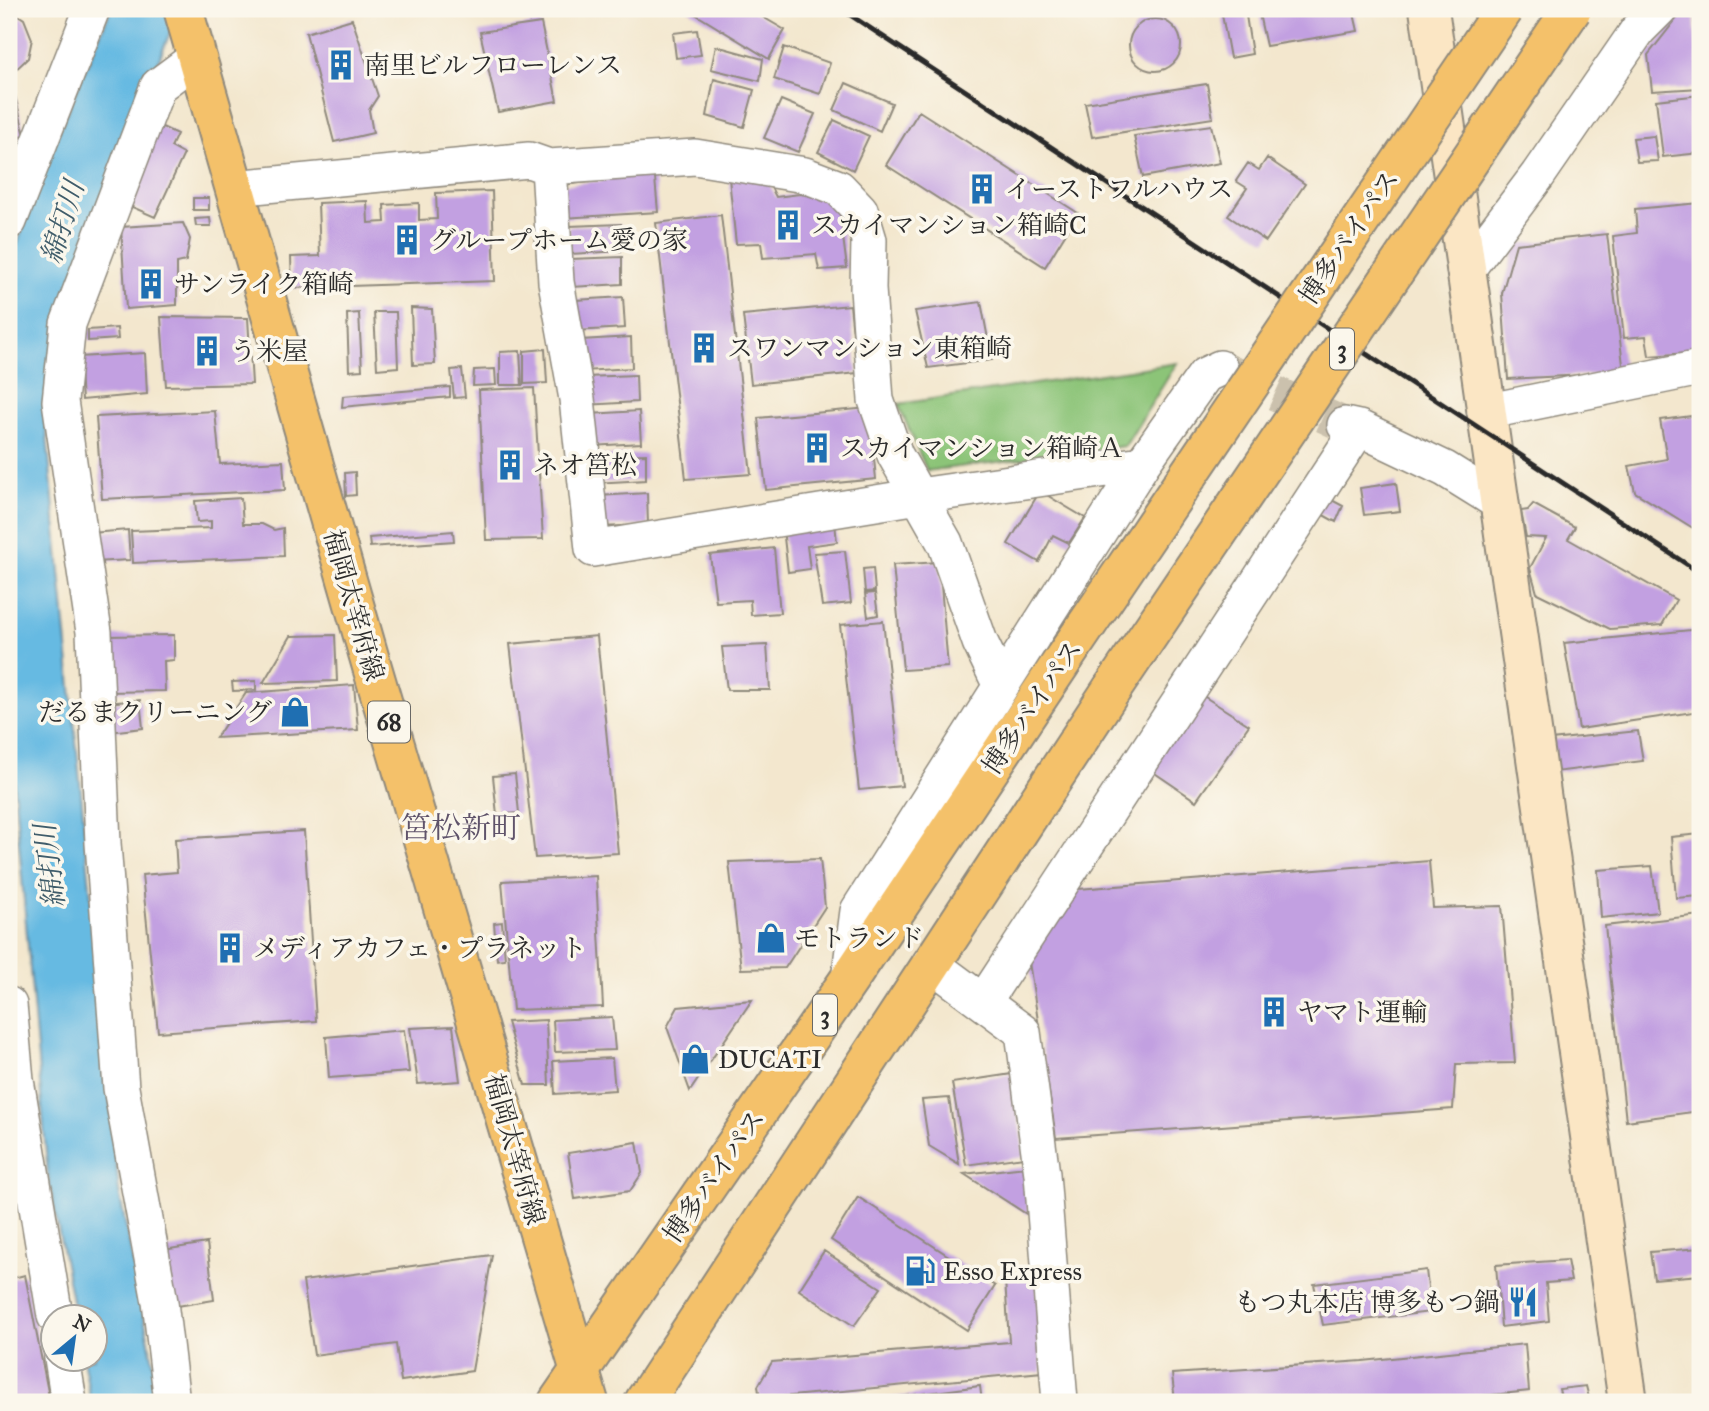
<svg xmlns="http://www.w3.org/2000/svg" width="1709" height="1411" font-family="'IM FELL Great Primer','Noto Serif JP',serif">
  <style>
    .green { fill: #8cc478; stroke: #5c7852; stroke-width: 2 }
    .water { fill: #66bae2; stroke: #487286; stroke-width: 2 }
    .building { fill: #c2a0e1 }
    .lines { fill: none; stroke-linecap: round; stroke-linejoin: round }
    .street-tunnel { stroke: #cbc1ad; stroke-width: 35; stroke-dasharray: 35 18; stroke-linecap: butt }
    .street-casing { stroke: #8f897c; stroke-width: 38 }
    .secondary-casing { stroke: #8f897c; stroke-width: 42 }
    .primary-casing { stroke: #8f897c; stroke-width: 42 }
    .highway-casing { stroke: #8f897c; stroke-width: 42 }
    .street { stroke: #fff; stroke-width: 35 }
    .secondary { stroke: #fbe6c4; stroke-width: 38 }
    .primary { stroke: #f4c16b; stroke-width: 38 }
    .highway { stroke: #f4c16b; stroke-width: 38 }
    .rail { stroke: #2b2b2b; stroke-width: 5 }
    .highway-bridge-casing { stroke: #8f897c; stroke-width: 42; stroke-linecap: butt }
    .highway-bridge { stroke: #f4c16b; stroke-width: 38 }
    .labels { text-anchor: middle; stroke-width: 7; stroke-linejoin: round; paint-order: stroke }
    .shield { fill: #fbf7ec; stroke: #696865; stroke-width: 2 }
    .shield-label { font-size: 24px; font-weight: bold; fill: #2b2b2b }
    .poi-label { font-size: 26px; fill: #2b2b2b; stroke: #fbf7ec; text-anchor: start }
    .street-label { font-size: 26px; fill: #2b2b2b; stroke: #fbf7ec }
    .water-label { font-size: 28px; font-style: italic; fill: #405d6b; stroke: #fbf7ec }
    .quarter-label { font-size: 30px; fill: #60546b; stroke: #fbf7ec }
  </style>
  <rect width="100%" height="100%" fill="#fbf7ec"/>
  <filter id="ink" filterUnits="userSpaceOnUse"><feTurbulence type="fractalNoise" baseFrequency=".0143" numOctaves="2"/><feDisplacementMap in="SourceGraphic" scale="14" xChannelSelector="R" yChannelSelector="G"/><feConvolveMatrix kernelMatrix="1 2 1 2 8 2 1 2 1" color-interpolation-filters="sRGB"/></filter>
  <filter id="wash" filterUnits="userSpaceOnUse"><feTurbulence type="fractalNoise" baseFrequency=".00686" numOctaves="4" result="noise"/><feDisplacementMap in="SourceGraphic" scale="28" xChannelSelector="R" yChannelSelector="G"/><feGaussianBlur stdDeviation="1.57" result="paint"/><feColorMatrix in="noise" values="0 0 0 0 0 0 0 0 0 0 0 0 0 0 0 0 0 1.4 0 .05"/><feComposite in="paint" operator="in"/></filter>
  <g filter="url(#wash)">
    <rect width="100%" height="100%" fill="#f3e7ce"/>
    <path class="green" d="M1177 363 1125 446 927 471 898 404Z"/>
    <path class="water" d="M111 9H180L110 176 44 404 119 1192 161 1402H91L83 1359 94 1358V1316H75L48 1175 9 729V267L53 145Z"/>
    <g id="blocks">
      <path class="building" d="M9 9 24 19 32 39 28 58 10 75 25 136 9 139Z
        M687 9H749L785 30 769 59Z
        M1221 9H1245L1252 54 1230 58Z
        M1258 9H1353L1358 31 1266 46Z
        M1694 15 1700 88 1652 91 1648 55 1678 17Z
        M1129 45a26 26 0 1 1 52 0a26 26 0 1 1-52 0Z
        M352 19 378 96 369 110 373 133 334 142 306 33Z
        M541 23 557 101 498 112 480 32Z
        M697 30 701 55 676 58 673 33Z
        M716 46 763 59 760 81 711 69Z
        M784 47 830 63 820 94 774 79Z
        M714 79 754 90 744 127 707 116Z
        M846 83 892 103 880 131 834 110Z
        M1207 84 1213 118 1092 137 1085 103Z
        M1700 95V153L1663 157 1656 100Z
        M781 100 815 114 798 152 764 138Z
        M919 111 1078 213 1045 267 886 165Z
        M834 120 869 136 853 170 818 152Z
        M158 125 177 134 171 147 184 154 155 217 123 203Z
        M1211 125 1220 163 1143 177 1134 136Z
        M1654 136 1658 161 1637 162 1633 138Z
        M1267 158 1305 184 1266 241 1228 216 1247 188 1236 181 1248 163 1259 170Z
        M654 167 658 212 563 218 561 185 600 181Z
        M729 178H766L776 197 800 194 833 200 839 206 847 268 819 270 816 254 763 258 761 243 736 244Z
        M492 191 495 281 292 288 291 257 320 256 318 203 367 201 368 223 385 222 384 205 419 203V220L437 219 436 193Z
        M193 198H209V210H193Z
        M1700 203V352L1649 356 1646 336 1624 338 1613 236 1637 233 1635 209Z
        M721 215 751 474 686 479 656 223Z
        M210 218 211 226H196L195 219Z
        M183 223 190 239 186 261 177 263V305L126 309 121 227Z
        M621 224V251L570 254 569 226Z
        M1607 234 1624 373 1508 379 1502 293 1516 244Z
        M622 257V284L571 287 570 259Z
        M623 297 625 328 575 331V300Z
        M981 302 992 360 928 368 915 311Z
        M850 305 857 373 751 384 743 315Z
        M411 308 432 309 435 364 413 365Z
        M374 312H396L398 367 377 369Z
        M359 313 362 370 349 371 347 314Z
        M161 317 248 318 252 384 166 386Z
        M117 328 118 339 88 341V330Z
        M631 337 632 368 583 371 581 340Z
        M545 349 547 383 524 384V351Z
        M520 351 522 385H500V352Z
        M145 353 147 394 82 400 79 357Z
        M462 369 465 397 454 398 451 370Z
        M495 369 496 385 473 386 474 370Z
        M636 375 637 402 585 405V377Z
        M450 387V397L342 407 343 396Z
        M534 388 543 539 486 540 479 390Z
        M869 408 876 479 766 490 758 418Z
        M215 411 220 464 283 461 285 490 102 499 96 417Z
        M639 411 641 443 591 446 590 414Z
        M1700 415V527L1693 528 1635 492 1629 466 1667 459 1660 420Z
        M646 454V480L594 483V456Z
        M355 472 356 495 346 496 345 473Z
        M1396 483 1400 511 1364 515 1360 488Z
        M1040 491 1085 518 1069 543 1053 535 1039 562 1008 544Z
        M647 493 648 525 599 527 598 496Z
        M1324 496 1343 506 1336 522 1316 511Z
        M241 498 243 524H262L274 530 283 528 284 556 133 563 131 531 211 528V521L197 522 195 501Z
        M1533 504 1575 527 1568 539 1676 600 1662 625 1610 629 1537 593 1530 568 1546 538 1526 537 1521 511 1528 510Z
        M835 523 837 542 807 546 810 569 788 572 783 529Z
        M128 530 130 560 93 562 91 533Z
        M453 531 454 541 370 547 369 538Z
        M774 548 780 613 751 615 750 600 716 602 710 555Z
        M845 551 851 603 822 606 814 553Z
        M939 562 948 667 903 670 893 565Z
        M873 568 875 591 865 592 863 569Z
        M875 593 878 615 868 617 865 594Z
        M883 621 902 786 859 790 840 625Z
        M1700 629V711L1579 729 1564 643Z
        M174 635V660L164 661 165 691 105 692 104 636Z
        M335 635 337 681 263 683 291 636Z
        M597 636 618 853 535 858 510 644Z
        M767 645 770 690H727L722 647Z
        M256 681V690L233 691 232 682Z
        M354 685 358 730 216 738 246 693Z
        M1197 692 1249 725 1196 801 1146 767Z
        M140 700 143 728 109 732 106 703Z
        M1638 731 1643 761 1555 772 1551 740Z
        M515 774 519 813 497 815 493 776Z
        M304 831 316 1021 158 1032 142 875 177 872 175 839Z
        M1700 834V896L1676 898 1671 837Z
        M820 859 825 907 785 968 741 969 729 862Z
        M1429 861 1433 908 1502 906 1515 1063 1456 1064 1453 1109 1056 1138 1029 962 1066 890Z
        M1652 866 1658 912 1601 918 1598 870Z
        M596 876 603 1007 513 1010 502 881Z
        M1700 915V1111L1626 1121 1605 926Z
        M502 922 505 959 497 960 494 923Z
        M752 1000 690 1091 667 1027 678 1007Z
        M612 1017 615 1050 555 1052 553 1020Z
        M546 1020 549 1085H525L507 1022Z
        M453 1026 460 1081 418 1084 410 1028Z
        M404 1030 409 1072 329 1078 326 1037Z
        M612 1058 615 1090 555 1094 553 1061Z
        M1012 1074 1024 1157 966 1165 952 1083Z
        M949 1098 959 1164 929 1146 922 1100Z
        M637 1142 642 1173 630 1191 575 1199 568 1153Z
        M1026 1167 1028 1215 964 1174Z
        M858 1197 995 1286 967 1330 831 1240Z
        M207 1243 214 1300 165 1308 157 1251Z
        M1700 1248V1275L1654 1279 1650 1252Z
        M824 1251 881 1288 854 1326 799 1290Z
        M492 1255 472 1371 401 1381 396 1344 314 1355 303 1281Z
        M1567 1260 1571 1281 1546 1283 1549 1321 1501 1327 1496 1265Z
        M1426 1270 1431 1312 1323 1325 1314 1284Z
        M25 1275 50 1402H9V1279Z
        M1037 1278 1042 1372 760 1399 758 1386 772 1362 1009 1342 1005 1279Z
        M1525 1344 1529 1391 1426 1402H1175L1172 1374 1363 1361Z
        M980 1386 982 1402H868V1401Z
        M1586 1386 1590 1402H1562L1559 1389Z"/>
    </g>
  </g>
  <g filter="url(#ink)">
    <use href="#blocks" fill-opacity="0" stroke="#8f897c" stroke-width="2"/>
    <g class="lines">
      <path class="street-tunnel" d="M1227 371 1345 425"/>
      <g class="street-casing">
        <path id="street" d="M549 167 556 282 577 399 593 549 919 496 1142 464
          M234 188 529 160 549 167 695 157 805 175 839 188 860 210 869 240 868 289 876 400 895 455 945 543 980 642 1001 686
          M9 221 92 9
          M1465 272 1538 175 1638 30 1659 9
          M1485 412 1700 368
          M1345 425 1359 428 1445 469 1498 502
          M930 963 1023 1032 1042 1174 1060 1402
          M849 980 858 911 1142 464 1205 375 1220 368
          M984 1001 1359 428
          M9 1005 16 1080 55 1316
          M62 1358 69 1402
          M172 1402 160 1302 121 1088 103 843 94 632 60 401 68 324 158 86 197 57"/>
      </g>
      <g class="secondary-casing">
        <path id="secondary" d="M1429 9 1628 1402"/>
      </g>
      <g class="primary-casing">
        <path id="primary" d="M183 9 372 667 589 1402"/>
      </g>
      <g class="highway-casing">
        <path id="highway" d="M558 1402 849 980 1065 657
          M644 1402 1112 689"/>
      </g>
      <use href="#street" class="street"/>
      <use href="#secondary" class="secondary"/>
      <use href="#primary" class="primary"/>
      <use href="#highway" class="highway"/>
      <path class="rail" d="M841 9 1700 573"/>
      <g class="highway-bridge-casing">
        <path id="highway-bridge" d="M1065 657 1504 9
          M1112 689 1572 9"/>
      </g>
      <use href="#highway-bridge" class="highway-bridge"/>
    </g>
  </g>
  <defs>
    <g id="building-bare" transform="scale(2.415)"><path d="M-4-6H4V6H1V3H-1V6H-4ZM-2.5-4.3h1.7v1.8h-1.7ZM.8-4.3h1.7v1.8H.8ZM-2.5-1h1.7V.8h-1.7ZM.8-1h1.7V.8H.8Z" fill="#1f6fb2" stroke="#fbf7ec" stroke-width="2.5" paint-order="stroke"/></g>
    <g id="shop-bare" transform="scale(2.415)"><path d="M-5-2.5h2.3a2.7 3.5 0 0 1 5.4 0H5L5.5 6h-11ZM-1.5-2.5h3a1.5 2.3 0 0 0-3 0Z" fill="#1f6fb2" stroke="#fbf7ec" stroke-width="2.5" paint-order="stroke"/></g>
    <g id="fuel-bare" transform="scale(2.415)"><path d="M-5.5-6h7V0h2V4h1.3V-2.5L3-4.5l.8-.8L6-3V5H2.5V1h-1V6h-7ZM-4.2-4.7v3.2H.2V-4.7Z" fill="#1f6fb2" stroke="#fbf7ec" stroke-width="2.5" paint-order="stroke"/></g>
    <g id="restaurant-bare" transform="scale(2.415)"><path d="M-5-6h1v4h1v-4h1v4h1v-4h1v5L-1.5 .5V6h-2V.5L-5-1ZM5-6V6H3V1.5H1.5Q1.5-4 5-6Z" fill="#1f6fb2" stroke="#fbf7ec" stroke-width="2.5" paint-order="stroke"/></g>
  </defs>
  <g fill-rule="evenodd">
    <use href="#building-bare" x="341" y="65"/>
    <use href="#building-bare" x="982" y="189"/>
    <use href="#building-bare" x="788" y="225"/>
    <use href="#building-bare" x="407" y="240"/>
    <use href="#building-bare" x="151" y="284"/>
    <use href="#building-bare" x="704" y="348"/>
    <use href="#building-bare" x="207" y="351"/>
    <use href="#building-bare" x="817" y="448"/>
    <use href="#building-bare" x="510" y="465"/>
    <use href="#shop-bare" x="295" y="712"/>
    <use href="#shop-bare" x="771" y="938"/>
    <use href="#building-bare" x="230" y="948"/>
    <use href="#building-bare" x="1274" y="1012"/>
    <use href="#shop-bare" x="695" y="1059"/>
    <use href="#fuel-bare" x="920" y="1271"/>
    <use href="#restaurant-bare" x="1523" y="1302"/>
  </g>
  <g class="labels">
    <g class="shield">
      <rect x="1330" y="328.5" width="24" height="41" rx="5"/>
      <rect x="368" y="701.5" width="42" height="41" rx="5"/>
      <rect x="813" y="994.5" width="24" height="41" rx="5"/>
    </g>
    <g class="shield-label">
      <text x="1342" y="357">3</text>
      <text x="389" y="730">68</text>
      <text x="825" y="1023">3</text>
    </g>
    <g class="poi-label">
      <text x="364" y="74">南里ビルフローレンス</text>
      <text x="1005" y="198">イーストフルハウス</text>
      <text x="811" y="234">スカイマンション箱崎C</text>
      <text x="430" y="249">グループホーム愛の家</text>
      <text x="174" y="293">サンライク箱崎</text>
      <text x="727" y="357">スワンマンション東箱崎</text>
      <text x="230" y="360">う米屋</text>
      <text x="840" y="457">スカイマンション箱崎Ａ</text>
      <text x="533" y="474">ネオ筥松</text>
      <text x="272" y="721" text-anchor="end">だるまクリーニング</text>
      <text x="794" y="947">モトランド</text>
      <text x="253" y="957">メディアカフェ・プラネット</text>
      <text x="1297" y="1021">ヤマト運輸</text>
      <text x="718" y="1068">DUCATI</text>
      <text x="943" y="1280">Esso Express</text>
      <text x="1500" y="1311" text-anchor="end">もつ丸本店 博多もつ鍋</text>
    </g>
    <g class="street-label">
      <text transform="translate(1349 237) rotate(-56)" y="9">博多バイパス</text>
      <text transform="translate(354 605) rotate(74)" y="9">福岡太宰府線</text>
      <text transform="translate(1032 707) rotate(-56)" y="9">博多バイパス</text>
      <text transform="translate(515 1149) rotate(74)" y="9">福岡太宰府線</text>
      <text transform="translate(714 1176) rotate(-55)" y="9">博多バイパス</text>
    </g>
    <g class="water-label">
      <text transform="translate(62 222) rotate(-73)" y="10">綿打川</text>
      <text transform="translate(49 866) rotate(-97)" y="10">綿打川</text>
    </g>
    <g class="quarter-label">
      <text x="461" y="838">筥松新町</text>
    </g>
  </g>
  <rect width="1709" height="1411" fill="none" stroke="#fbf7ec" stroke-width="35"/>
  <g transform="translate(74 1338) rotate(29)"><circle r="33" fill="#fbf7ec" stroke="#a8a59f" stroke-width="2"/>
  <path d="M0-5L12 26L0 18L-12 26Z" fill="#1f6fb2"/>
  <text y="-10" font-size="19" font-weight="bold" text-anchor="middle" fill="#2b2b2b">N</text>
  </g>
</svg>
